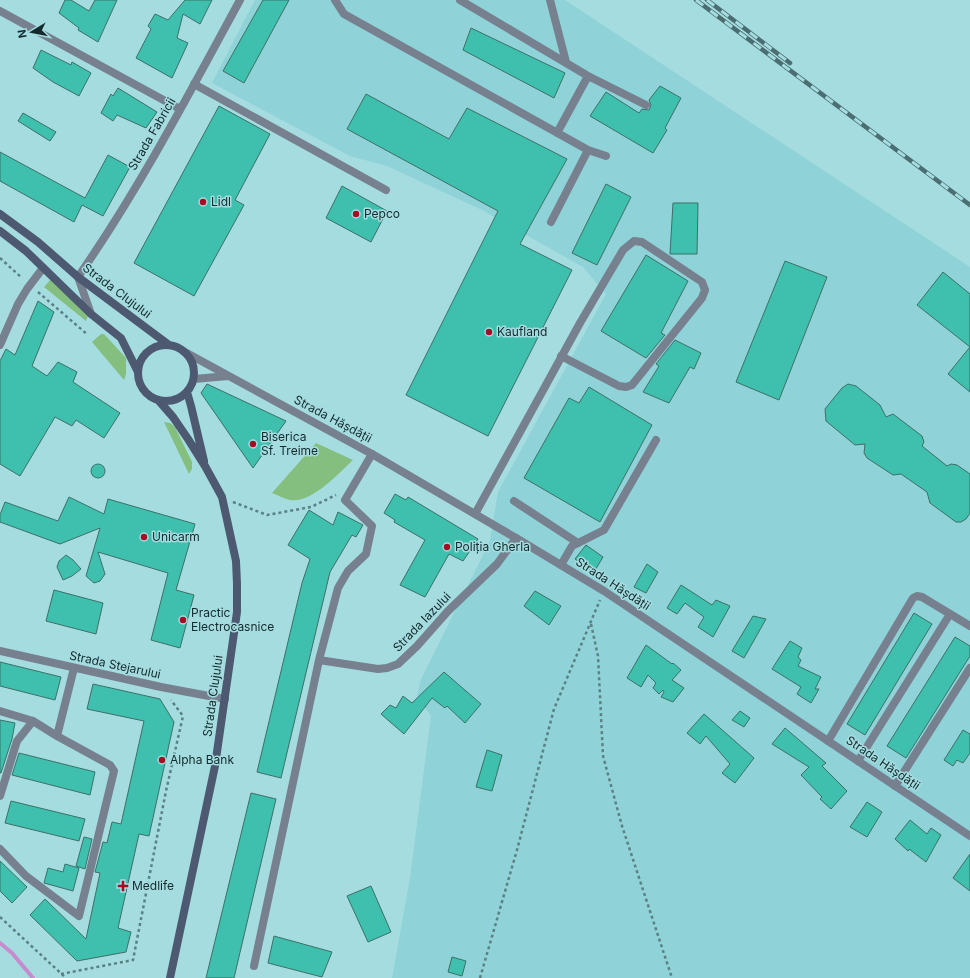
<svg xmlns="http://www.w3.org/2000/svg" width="970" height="978" font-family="Inter,sans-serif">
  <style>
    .built { fill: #8fd2d8 }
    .green { fill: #85bf7f }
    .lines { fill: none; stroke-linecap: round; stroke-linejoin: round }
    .stream { stroke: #c68cce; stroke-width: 4 }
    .building { fill: #3fc0ae; stroke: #3c7068 }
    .path { stroke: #5a8184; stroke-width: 2.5; stroke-dasharray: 3 3; stroke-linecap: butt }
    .service { stroke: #77808f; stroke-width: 8 }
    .minor { stroke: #77808f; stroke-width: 8 }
    .tertiary { stroke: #77808f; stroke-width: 8 }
    .secondary { stroke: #4d5970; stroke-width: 8 }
    .rail-casing { stroke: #4a6e71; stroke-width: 4.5 }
    .rail { stroke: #a4dce0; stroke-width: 3; stroke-dasharray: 9; stroke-linecap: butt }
    .poi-dot { fill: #a60d25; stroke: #a4dce0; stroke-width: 1.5 }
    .labels { text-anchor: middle; stroke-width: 3; stroke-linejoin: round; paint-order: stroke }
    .street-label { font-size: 12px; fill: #132a2c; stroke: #a4dce0 }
    .poi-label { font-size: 12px; fill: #132a2c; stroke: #a4dce0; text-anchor: start }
  </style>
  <rect width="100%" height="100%" fill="#a4dce0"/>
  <path class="built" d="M255 0H565L970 267V978H392L410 878 431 716 417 696 421 679 490 541 498 492 606 294 583 267 482 210 387 166 350 156 212 83Z"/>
  <path class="green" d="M50 280 57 282 89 313 86 321 44 287Z
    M101 334H104L126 358V374L124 380 92 342Z
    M164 422 170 423 175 427 192 462V469L189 474Z
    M316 443 353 460C339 473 311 504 290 500 284 499 278 495 272 493Z"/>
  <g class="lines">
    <path class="stream" d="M0 943 12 953 33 978"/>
  </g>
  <path class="building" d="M65 0H71L89 11 95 0H117L98 42 78 30 79 28 59 13Z
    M185 0H212L200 24 183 14 177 38 188 43 172 78 136 58 151 29 148 26 155 14 168 20Z
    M263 0H289L244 83 223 71Z
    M471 28 565 73 554 98 463 50Z
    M41 50 71 65 72 62 91 73 79 96 53 82 33 68Z
    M660 86 681 98 665 128 667 130 653 153 590 116 606 92 639 113 642 109 649 110 651 105 649 100Z
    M118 88 157 112 146 128 117 115 113 121 101 113 111 94 113 96Z
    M366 94 449 139 467 108 567 159 520 244 572 270 488 436 406 395 498 211 347 129Z
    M219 106 270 134 235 200 244 205 194 296 134 263Z
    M23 113 56 132 50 141 18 121Z
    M0 152 85 198 108 155 130 167 103 216 82 205 74 222 0 181Z
    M606 184 631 197 597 265 572 253Z
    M342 186 387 211 371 242 326 218Z
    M673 203H698L697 254H670Z
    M646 255 688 281 661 333 665 335 646 358 601 331Z
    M785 261 827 277 779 400 736 382Z
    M943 272 970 294V392L948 374 970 347 917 305Z
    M38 301 54 312 32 366 47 376 58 362 77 372 73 382 120 413 104 438 76 420 72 426 55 417 20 476 0 464V361L6 349 15 355Z
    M675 340 701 353 694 369 690 367 669 403 643 392 659 366 656 364Z
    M207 384 286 421 253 468 201 393Z
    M848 384 856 386 880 405 886 417 893 414 922 436 924 442 922 446 947 466 951 464 957 465 970 474V513L966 519 961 522H956L930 503 927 492 901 474 893 475 867 458 864 453 865 444 855 445 826 421 825 409 842 388Z
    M589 387 652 425 600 522 524 478 569 398 579 403Z
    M91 471a7 7 0 1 1 14 0a7 7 0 1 1-14 0Z
    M395 494 406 500 408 497 478 539 463 561 449 554 425 597 400 585 425 540 394 522 395 520 384 513Z
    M69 497 104 514 108 499 195 524 176 590 194 595 180 648 151 640 168 573 98 552 105 574 100 581 94 583 86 576 100 528 60 544 0 522V515L5 502 58 521Z
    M309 510 333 525 338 512 363 525 356 537 352 535 330 572 281 778 257 772 302 583 310 559 288 545Z
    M586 545 603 557 594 572 575 559Z
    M66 555 73 560 81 569 72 576 63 580 57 567 59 561Z
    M647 564 658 572 646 593 634 587Z
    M681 585 712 605 716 600 730 606 713 637 698 627 704 617 685 603 677 614 667 608Z
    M54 590 103 603 96 634 46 621Z
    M535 591 561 606 549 625 524 606Z
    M914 613 932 624 865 735 847 724Z
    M753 616 766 619 744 658 732 651Z
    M955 637 970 646V656L906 758 887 746Z
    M790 641 802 648 798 657 801 660 798 666 821 677 815 689H819L811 703 797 694 801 687 772 669Z
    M646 645 672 664 673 663 681 670 672 680 684 688 673 702 661 697 664 692 663 690 659 694 653 688 656 683 648 675 641 687 627 678Z
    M0 662 61 677 55 700 0 686Z
    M444 672 481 704 465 723 447 706 445 708 432 698 404 734 381 714 390 705 396 708 403 696 412 703Z
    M93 684 160 699 174 722 149 836 139 834 118 928 131 932 126 952 77 961 30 915 45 899 86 939 100 873 95 872 103 842 107 843 112 822 121 824 144 721 87 709Z
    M740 711 750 718 744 727 732 720Z
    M704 714 754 758 735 783 722 773 730 764 706 736 700 744 687 733Z
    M0 720 15 723 12 739 1 773H0Z
    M785 728 826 763 822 766 847 791 831 809 820 799 822 797 801 775 809 767 772 744Z
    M963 730 970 734V753L963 763 957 760 953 766 944 760Z
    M487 750 502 755 492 791 476 787Z
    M19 753 95 772 90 795 12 775Z
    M251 793 276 799 234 978H206Z
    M11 801 85 819 79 841 5 823Z
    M867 802 882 812 867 837 850 827Z
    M910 820 927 834 931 828 941 835 926 862 909 849 908 851 895 839Z
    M84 837 92 839 85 869 76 866Z
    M970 854V891L953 878Z
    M0 861 27 887 12 903 0 891Z
    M65 864 79 868 73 891 44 883 48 868 63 872Z
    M371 886 391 932 368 942 347 896Z
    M274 936 332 952 322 977 268 963Z
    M452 957 466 961 462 976 448 972Z"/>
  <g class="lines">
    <path class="path" d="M0 258 22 278
      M38 292 88 335
      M233 502 267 515 311 507 336 495
      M591 624 598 656 603 756 622 826 672 978
      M0 917 66 978
      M61 974 133 960 166 791 183 716 171 700
      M480 978 517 850 554 709 600 600"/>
    <path class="service" d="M335 0 344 14 588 150 606 156
      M460 0 588 76 646 105
      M550 0 566 62
      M194 84 386 190
      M557 133 588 76
      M551 222 588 150
      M0 345 18 304 27 289 43 268
      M514 501 578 543
      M475 514 580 323 623 250 634 241 642 242 702 282 705 290 702 298 632 385 626 387 619 386 561 356
      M561 565 572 546 604 530 656 440
      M828 741 913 598 917 596 922 597 970 626
      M858 761 950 614
      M895 786 970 668"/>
    <path class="minor" d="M0 11 180 109
      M91 314 78 277C139 189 189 94 240 0
      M0 651 161 687 225 699
      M319 660 378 669 387 668 398 664 417 646 448 611 497 564 516 538
      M0 711 33 721
      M0 796 17 741 33 721 57 736 74 668
      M0 849 26 876 79 916 114 771 110 765 57 736
      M254 966 319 660 338 588 348 571 366 554 372 526 345 500 372 454"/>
    <path class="tertiary" d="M183 351 372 454 516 538 604 591 970 836
      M194 379 228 376"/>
    <path class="secondary" d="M0 214 38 242 78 277 169 345
      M0 231 26 251 91 314 121 338 138 372
      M138 373a28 28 0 1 1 56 0a28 28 0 1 1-56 0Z
      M187 392 191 406 204 461
      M159 401 173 417 188 439 205 466 222 497 236 561 237 584V612L215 766 170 978"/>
    <g class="rail-casing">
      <path id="rail" d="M696 0 970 205
        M707 0 790 63"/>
    </g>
    <use href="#rail" class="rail"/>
  </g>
  <g class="poi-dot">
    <circle cx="203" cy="202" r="4"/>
    <circle cx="356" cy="214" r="4"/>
    <circle cx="489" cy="332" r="4"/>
    <circle cx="253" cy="444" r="4"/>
    <circle cx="144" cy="537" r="4"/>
    <circle cx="447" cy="547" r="4"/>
    <circle cx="183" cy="620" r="4"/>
    <circle cx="162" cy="760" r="4"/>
    <path d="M121 880h4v4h4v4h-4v4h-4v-4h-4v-4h4z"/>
  </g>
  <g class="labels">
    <g class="street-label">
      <text transform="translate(152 134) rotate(-60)" y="4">Strada Fabricii</text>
      <text transform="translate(117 291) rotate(37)" y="4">Strada Clujului</text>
      <text transform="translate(333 419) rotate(28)" y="4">Strada Hășdății</text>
      <text transform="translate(613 584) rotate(33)" y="4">Strada Hășdății</text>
      <text transform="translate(422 622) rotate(-46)" y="4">Strada Iazului</text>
      <text transform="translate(115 665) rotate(12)" y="4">Strada Stejarului</text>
      <text transform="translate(213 696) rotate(-82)" y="4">Strada Clujului</text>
      <text transform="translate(883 763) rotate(34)" y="4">Strada Hășdății</text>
    </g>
    <g class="poi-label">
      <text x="211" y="206">Lidl</text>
      <text x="364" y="218">Pepco</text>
      <text x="497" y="336">Kaufland</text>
      <text x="261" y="441">Biserica<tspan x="261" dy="14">Sf. Treime</tspan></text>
      <text x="152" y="541">Unicarm</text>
      <text x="455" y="551">Poliția Gherla</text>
      <text x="191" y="617">Practic<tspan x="191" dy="14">Electrocasnice</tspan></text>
      <text x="170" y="764">Alpha Bank</text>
      <text x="132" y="890">Medlife</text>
    </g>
  </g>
  <g transform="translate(32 32) rotate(260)" stroke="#a4dce0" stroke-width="3" paint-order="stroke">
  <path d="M0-3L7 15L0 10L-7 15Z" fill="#132a2c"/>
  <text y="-6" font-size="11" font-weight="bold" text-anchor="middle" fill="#132a2c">N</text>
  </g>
</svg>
